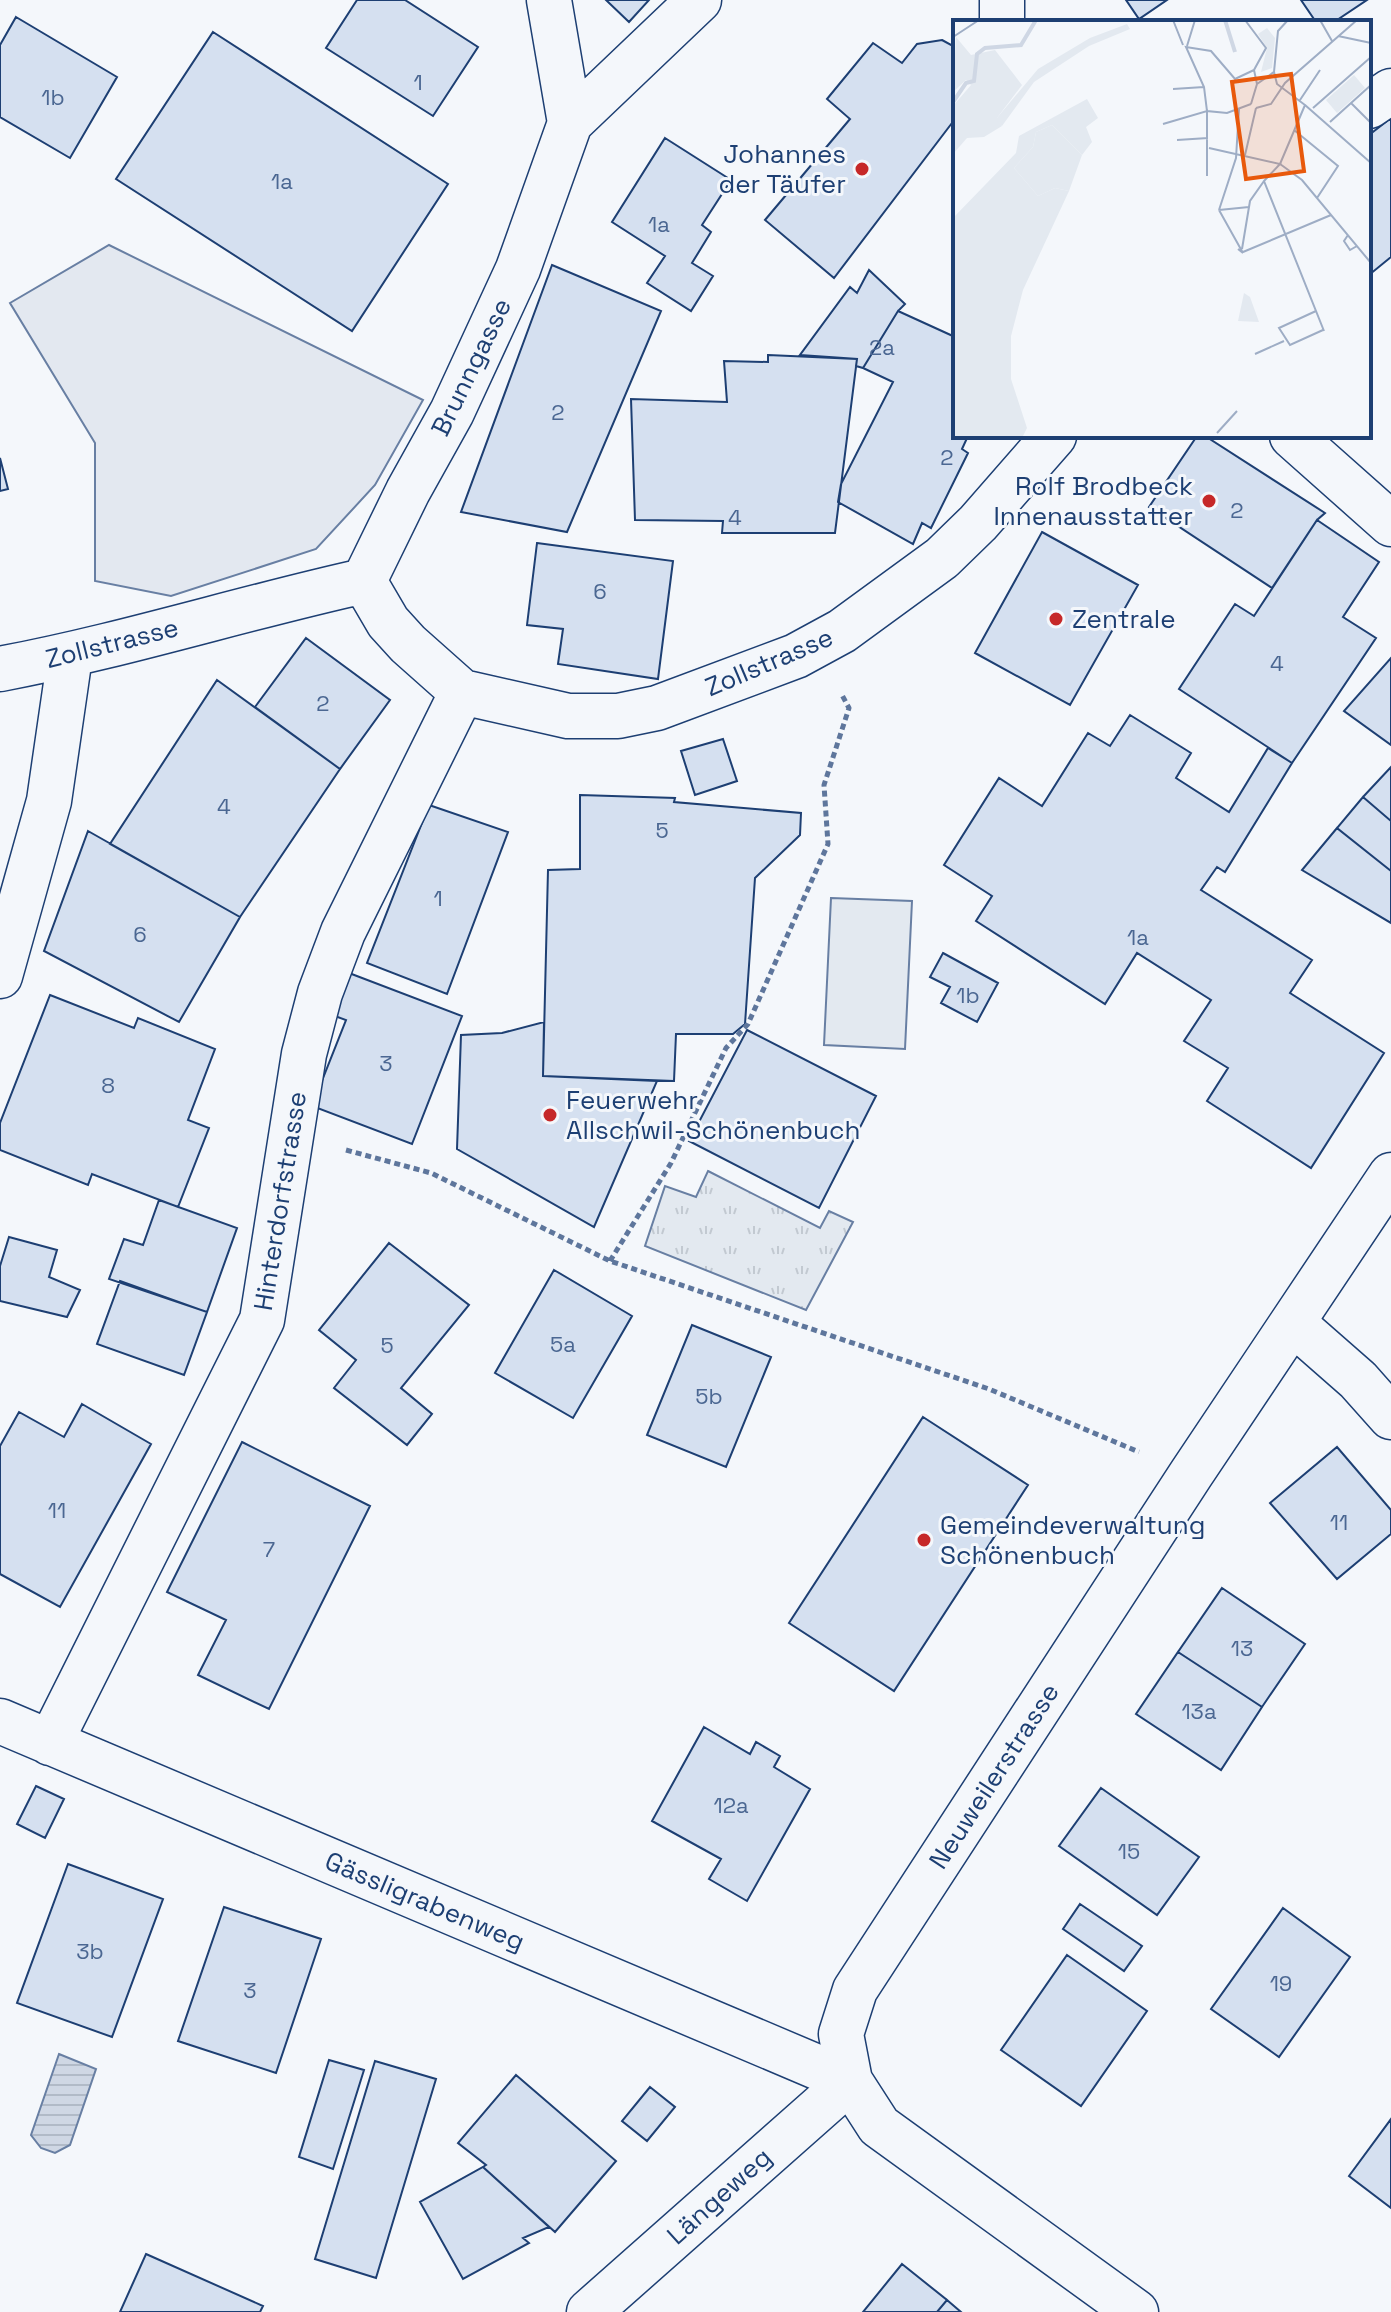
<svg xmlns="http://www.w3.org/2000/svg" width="1391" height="2312" font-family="'Space Grotesk',sans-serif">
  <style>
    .park { fill: url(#park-tufts); stroke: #687fa3; stroke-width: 2 }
    .pitch { fill: #e3e9f0; stroke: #687fa3; stroke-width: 2 }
    .parking { fill: #e3e8f0; stroke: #687fa3; stroke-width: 2 }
    .water { fill: url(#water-rules); stroke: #687fa3; stroke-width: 2 }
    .building { fill: #d5e0f0; stroke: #1d3f73; stroke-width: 2 }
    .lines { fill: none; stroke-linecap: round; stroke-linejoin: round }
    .street-casing { stroke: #1d3f73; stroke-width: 47 }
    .secondary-casing { stroke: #1d3f73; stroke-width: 47 }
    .path { stroke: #5e769c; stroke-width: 5; stroke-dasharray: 6 4; stroke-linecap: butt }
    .street { stroke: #f4f7fb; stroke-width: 44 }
    .secondary { stroke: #f4f7fb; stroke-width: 44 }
    .poi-dot { fill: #c62828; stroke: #f4f7fb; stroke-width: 3 }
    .labels { text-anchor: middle; stroke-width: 6; stroke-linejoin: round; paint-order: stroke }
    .number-label { font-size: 22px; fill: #4b6792 }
    .poi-label { font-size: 26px; fill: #1d3f73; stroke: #f4f7fb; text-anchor: start }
    .street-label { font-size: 26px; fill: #1d3f73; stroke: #f4f7fb }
    .inset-river { fill: none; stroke: #cfd7e4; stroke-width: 4 }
    .inset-road { fill: none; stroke: #9eadc5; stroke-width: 2 }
    .view { fill: #e8590c; fill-opacity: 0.15; stroke: #e8590c; stroke-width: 4 }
    .inset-edge { fill: none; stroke: #1d3f73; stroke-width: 4 }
  </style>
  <defs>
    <pattern id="park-tufts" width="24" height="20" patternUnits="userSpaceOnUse" patternTransform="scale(2)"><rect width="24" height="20" fill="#e3e9f0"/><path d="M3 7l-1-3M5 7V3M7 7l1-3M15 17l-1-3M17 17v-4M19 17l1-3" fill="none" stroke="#c2c9d1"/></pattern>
    <pattern id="water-rules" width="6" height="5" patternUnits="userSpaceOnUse" patternTransform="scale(2)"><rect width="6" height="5" fill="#cfd7e4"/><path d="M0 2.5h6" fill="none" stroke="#b1bac7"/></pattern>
  </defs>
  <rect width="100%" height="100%" fill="#f4f7fb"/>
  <path class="park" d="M708 1171 820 1228 829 1211 853 1222 806 1310 645 1246 665 1186 696 1197Z"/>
  <path class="pitch" d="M831 898 912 901 905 1049 824 1045Z"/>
  <path class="parking" d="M109 245 423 400 375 485 316 549 171 596 95 581V443L10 303Z"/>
  <path class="water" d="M59 2054 96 2069 70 2145 55 2153 41 2148 31 2135Z"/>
  <path class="building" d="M357 0H405L478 47 433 116 326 48Z
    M606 0H649L629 22Z
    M1126 0H1167L1139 19Z
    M1301 0H1367L1334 22H1316Z
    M16 17 117 77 70 158 0 117V45Z
    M213 32 448 184 352 331 116 179Z
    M942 40 955 47V119L834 278 765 220 850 119 827 99 873 43 902 63 917 44Z
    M1391 118V257L1369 275V135Z
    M665 138 731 180 702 225 711 232 692 263 713 276 691 311 647 283 665 256 612 222Z
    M552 265 661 311 567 532 461 512Z
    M869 270 905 304 898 311 863 368 856 366 857 359 800 355 850 287 857 293Z
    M898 311 955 337V436H968L962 449 968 453 931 528 922 523 913 544 838 502 841 484 893 382 863 368Z
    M768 355 857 359 835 533H722L723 521 635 520 631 399 727 402 724 361 768 362Z
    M1197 436H1205L1325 513 1317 520 1272 588 1149 507Z
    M0 458 8 489 0 491Z
    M1317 520 1379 562 1343 617 1376 638 1292 763 1179 689 1235 604 1254 616Z
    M1042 532 1138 585 1070 705 975 653Z
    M537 543 673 561 658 679 558 664 563 629 527 625Z
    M306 638 390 700 340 769 255 707Z
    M1391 658V745L1344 711Z
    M217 680 340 769 240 917 110 844Z
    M1130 715 1191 753 1176 778 1229 812 1268 748 1292 763 1225 872 1217 867 1201 890 1312 960 1290 993 1384 1053 1311 1168 1207 1101 1228 1068 1184 1041 1211 1000 1137 953 1105 1004 976 921 992 896 944 865 999 778 1042 806 1088 733 1110 746Z
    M723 739 737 781 695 795 681 751Z
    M1391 767V821L1363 797Z
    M580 795 675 798 674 802 801 813 800 835 755 878 745 1024 733 1034H676L674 1081 543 1076 548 870 580 869Z
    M1363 797 1391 821V871L1337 828Z
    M429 805 508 832 447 994 367 963Z
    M1337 828 1391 871V923L1302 870Z
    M88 831 240 917 179 1022 44 951Z
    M943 953 998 983 977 1022 941 1003 950 987 930 977Z
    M349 973 462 1016 412 1144 312 1106 346 1020 332 1015Z
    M50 995 134 1028 138 1018 215 1049 188 1120 209 1128 178 1207 92 1174 88 1185 0 1150V1123Z
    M544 1022 543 1076 657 1081 594 1227 457 1149 461 1035 502 1033Z
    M747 1030 876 1096 819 1208 689 1141Z
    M159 1200 237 1228 207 1312 109 1279 124 1239 143 1245Z
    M9 1237 57 1250 49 1277 80 1290 67 1317 0 1301V1266Z
    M389 1243 469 1305 401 1388 432 1414 407 1445 334 1388 356 1360 319 1330Z
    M554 1270 632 1316 573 1418 495 1373Z
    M120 1281 207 1312 184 1375 97 1344Z
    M692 1325 771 1357 726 1467 647 1435Z
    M82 1404 151 1444 60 1607 0 1574V1446L19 1412 64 1437Z
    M923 1417 1028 1485 894 1691 789 1623Z
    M242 1442 370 1506 269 1709 198 1675 226 1620 167 1592Z
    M1337 1447 1391 1510V1534L1337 1579 1270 1503Z
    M1222 1588 1305 1644 1262 1707 1178 1652Z
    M1178 1652 1262 1707 1221 1770 1136 1714Z
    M704 1727 750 1754 756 1742 780 1756 774 1767 810 1789 747 1901 709 1879 721 1859 652 1821Z
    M36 1786 64 1799 45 1838 17 1824Z
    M1101 1788 1199 1857 1157 1915 1059 1846Z
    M68 1864 163 1899 112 2037 17 2003Z
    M1080 1904 1142 1946 1124 1971 1063 1929Z
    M224 1907 321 1939 276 2073 178 2041Z
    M1283 1908 1350 1957 1279 2057 1211 2009Z
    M1067 1955 1147 2011 1081 2106 1001 2050Z
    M329 2060 364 2070 333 2169 299 2157Z
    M375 2061 436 2079 376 2278 315 2259Z
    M516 2075 616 2161 555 2232 483 2167 486 2165 458 2143Z
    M650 2087 675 2107 647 2141 622 2121Z
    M1391 2119V2208L1349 2176Z
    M483 2167 549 2227 523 2238 529 2243 463 2279 420 2202Z
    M146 2254 263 2306 260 2312H120Z
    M902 2264 947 2300 937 2312H863Z
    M947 2300 961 2312H937Z"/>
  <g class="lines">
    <g class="street-casing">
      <path id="street" d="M549 0 570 123 518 269 452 412 408 491 364 581 388 622 408 644 462 692 568 716H618L657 708 796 656 842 631 942 558 978 523 1054 436
        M1002 0V22
        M570 123 699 0
        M0 669C123 646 242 608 364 581
        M0 976 49 801 70 656
        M1293 1323 1358 1380 1391 1417
        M0 1721 850 2081 589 2312
        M50 1743 262 1320 304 1054 320 993 343 932 462 692"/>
    </g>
    <g class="secondary-casing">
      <path id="secondary" d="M1369 106 1391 91
        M1292 436 1391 524
        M1136 2312 879 2126 850 2081 841 2034 855 1990 1191 1474 1391 1175"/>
    </g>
    <path class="path" d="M346 1150 431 1173 610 1261 989 1389 1139 1452
      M610 1261 671 1163 726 1048 748 1024 828 844 824 785 849 708 842 695"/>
    <use href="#street" class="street"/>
    <use href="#secondary" class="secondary"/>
  </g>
  <g class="poi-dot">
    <circle cx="862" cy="169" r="8"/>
    <circle cx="1209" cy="501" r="8"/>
    <circle cx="1056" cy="619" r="8"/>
    <circle cx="550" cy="1115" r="8"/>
    <circle cx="924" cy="1540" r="8"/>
  </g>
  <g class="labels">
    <g class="number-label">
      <text x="418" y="90">1</text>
      <text x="53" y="105">1b</text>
      <text x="282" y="189">1a</text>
      <text x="659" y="232">1a</text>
      <text x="882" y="355">2a</text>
      <text x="558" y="420">2</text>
      <text x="947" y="465">2</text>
      <text x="1237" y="518">2</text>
      <text x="735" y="525">4</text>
      <text x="600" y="599">6</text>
      <text x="1277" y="671">4</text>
      <text x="323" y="711">2</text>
      <text x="224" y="814">4</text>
      <text x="662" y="838">5</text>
      <text x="438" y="906">1</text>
      <text x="140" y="942">6</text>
      <text x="1138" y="945">1a</text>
      <text x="968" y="1003">1b</text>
      <text x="386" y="1071">3</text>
      <text x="108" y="1093">8</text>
      <text x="563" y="1352">5a</text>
      <text x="387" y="1353">5</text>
      <text x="709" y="1404">5b</text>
      <text x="57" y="1518">11</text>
      <text x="1339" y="1530">11</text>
      <text x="269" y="1557">7</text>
      <text x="1242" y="1656">13</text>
      <text x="1199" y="1719">13a</text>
      <text x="731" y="1813">12a</text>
      <text x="1129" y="1859">15</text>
      <text x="90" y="1959">3b</text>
      <text x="1281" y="1991">19</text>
      <text x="250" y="1998">3</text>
    </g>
    <g class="poi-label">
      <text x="846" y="163" text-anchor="end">Johannes<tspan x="846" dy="30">der Täufer</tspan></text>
      <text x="1193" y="495" text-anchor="end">Rolf Brodbeck<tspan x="1193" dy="30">Innenausstatter</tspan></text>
      <text x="1072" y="628">Zentrale</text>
      <text x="566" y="1109">Feuerwehr<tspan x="566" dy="30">Allschwil-Schönenbuch</tspan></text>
      <text x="940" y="1534">Gemeindeverwaltung<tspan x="940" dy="30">Schönenbuch</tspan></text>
    </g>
    <g class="street-label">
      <text transform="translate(471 367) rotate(-64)" y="9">Brunngasse</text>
      <text transform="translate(112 643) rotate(-14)" y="9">Zollstrasse</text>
      <text transform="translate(769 662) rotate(-23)" y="9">Zollstrasse</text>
      <text transform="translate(280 1201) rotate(-81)" y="9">Hinterdorfstrasse</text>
      <text transform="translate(994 1776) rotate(-57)" y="9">Neuweilerstrasse</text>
      <text transform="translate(425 1901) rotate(23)" y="9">Gässligrabenweg</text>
      <text transform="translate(719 2196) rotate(-42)" y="9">Längeweg</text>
    </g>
  </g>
  <g transform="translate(953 20)">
    <rect width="418" height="418" fill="#f4f7fb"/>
    <path d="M314 8 322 18 319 48 308 52 314 28 305 14ZM3 17 18 35 42 30 69 65 44 98 49 106 31 117 14 118 0 134V86L18 65 13 60 0 72ZM99 105 129 135 116 171 102 168 85 176 61 148 80 127 83 112Z" fill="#e3e9f0"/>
    <path d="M174 4 177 9 136 26 81 62 49 106 43 99 85 49 137 18ZM134 79 145 98 133 107 139 122 129 135 99 105 83 112 80 127 61 148 85 176 102 168 116 171 70 270 58 316V359L74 408 69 418H1L0 198 63 133 66 116ZM291 273 297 277 306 302 285 301Z" fill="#e3e9f0"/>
    <path d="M401 55 412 68 384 93 373 80Z" fill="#e3e9f0"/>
    <path class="inset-river" d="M272 0 282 32M0 82 13 63 21 61 24 34 32 28 68 25 83 0"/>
    <path class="inset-road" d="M220 0 230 25M292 0 313 28 301 50 304 64 298 84M367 0 379 21M385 16 418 23M0 17 26 0M234 26 242 0M321 52 325 11 335 0M304 64 321 52 324 64 352 85 327 144 349 160 418 243M220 69 251 67M347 80 367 50M398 83 418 103M298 84 274 93 254 91 251 67 233 27 258 31 282 59 301 50M352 85 418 143M303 88 318 84 332 63 404 0M360 88 418 37M377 102 418 65M210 104 254 91V156M341 110 385 146 364 178M224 120 255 118M256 128 327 144 311 161 371 311M292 135 303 88M266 190 283 138 286 89M266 190 290 233 285 229M266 190 296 187M395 215 391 221 397 230 404 226M289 229 297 181 311 161M290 232 378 195M363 291 326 308 337 325 370 310M302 334 331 321M264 413 284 391"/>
    <path class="view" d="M338 54 351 151 293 159 279 62Z"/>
    <rect width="418" height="418" class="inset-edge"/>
  </g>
</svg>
